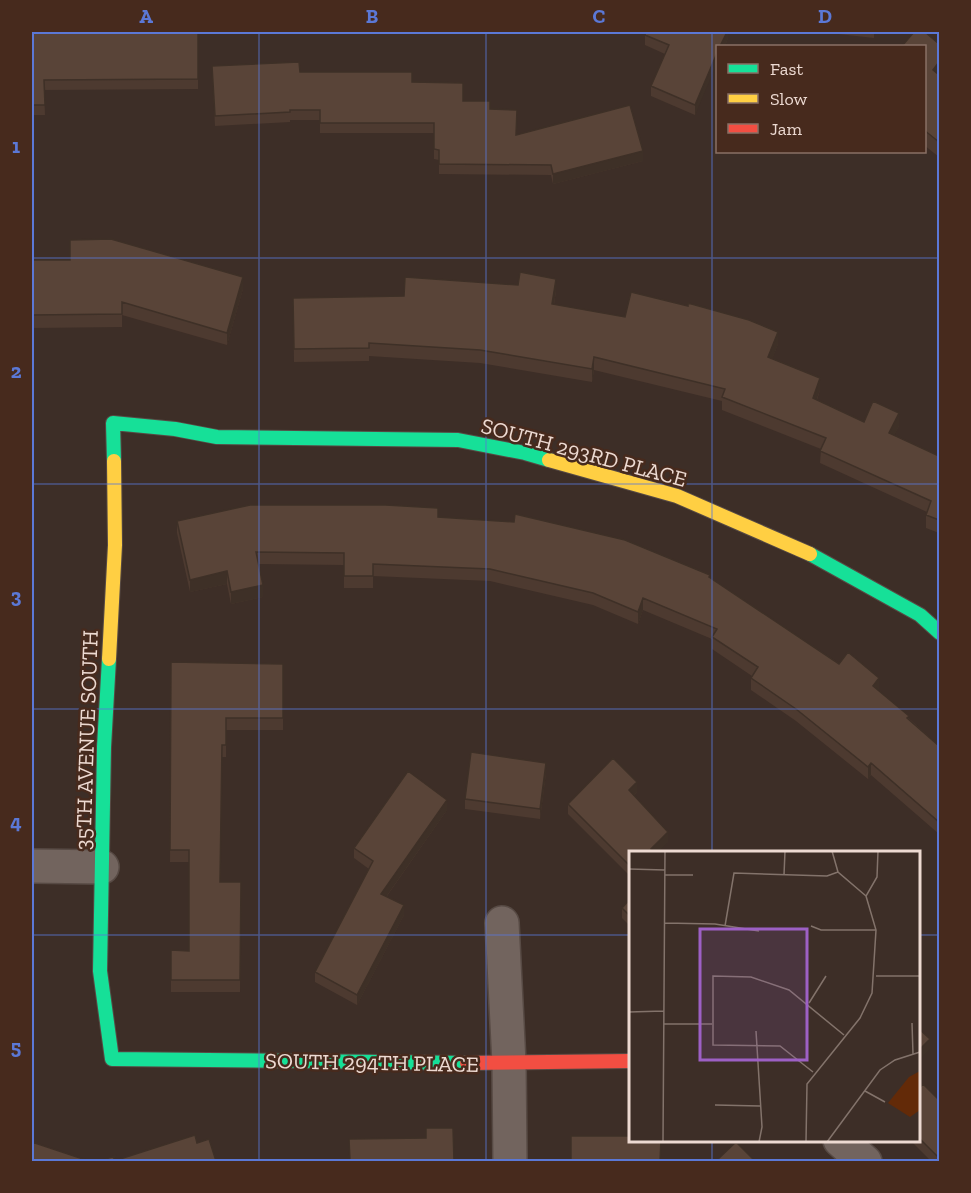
<svg xmlns="http://www.w3.org/2000/svg" width="971" height="1193" font-family="'Zilla Slab',serif">
  <style>
    .lines { fill: none; stroke-linecap: round; stroke-linejoin: round }
    .street-casing { stroke: #574a44; stroke-width: 36 }
    .fast-casing { stroke: #574a44; stroke-width: 16 }
    .slow-casing { stroke: #574a44; stroke-width: 16 }
    .jam-casing { stroke: #574a44; stroke-width: 16 }
    .street { stroke: #72645e; stroke-width: 33 }
    .fast { stroke: #16e098; stroke-width: 14 }
    .slow { stroke: #ffcf43; stroke-width: 14 }
    .jam { stroke: #f24e42; stroke-width: 14 }
    .wall { fill: #4d3a30 }
    .shaded-wall { fill: #3e3027 }
    .building { fill: #594438; stroke: #3e3027; stroke-width: 1.5 }
    .grid { fill: none; stroke: #5b78d6; stroke-width: 1.5; stroke-opacity: 0.55 }
    .labels { text-anchor: middle; stroke-width: 5; stroke-linejoin: round; paint-order: stroke }
    .street-label { font-size: 22px; fill: #eddad2; stroke: #472a1d }
    .inset-road { fill: none; stroke: #83736b; stroke-width: 1.5 }
    .view { fill: #9d60c5; fill-opacity: 0.15; stroke: #9d60c5; stroke-width: 3 }
    .inset-edge { fill: none; stroke: #eddad2; stroke-width: 3 }
    .neatline { fill: none; stroke: #5b78d6; stroke-width: 2 }
    .grid-label { font-size: 20px; text-anchor: middle; font-weight: bold; fill: #5b78d6 }
  </style>
  <rect width="100%" height="100%" fill="#3d2e27"/>
  <g class="lines">
    <g class="street-casing">
      <path id="street" d="M32 866 102 867
        M502 923 509 1063 510 1162
        M840 1140 865 1162"/>
    </g>
    <g class="fast-casing">
      <path id="fast" d="M114 461 113 423 175 429 217 437 458 440 525 453 549 460
        M810 554 920 615 940 633
        M109 659 104 747 100 971 112 1059 467 1063"/>
    </g>
    <g class="slow-casing">
      <path id="slow" d="M549 460 677 496 810 554
        M109 659 115 545 114 461"/>
    </g>
    <g class="jam-casing">
      <path id="jam" d="M467 1063 630 1061"/>
    </g>
    <use href="#street" class="street"/>
    <use href="#fast" class="fast"/>
    <use href="#slow" class="slow"/>
    <use href="#jam" class="jam"/>
  </g>
  <path class="wall" d="M32 32H198V89L44 90 45 115H32Z
    M728 32V38L725 46H717L695 115 651 96V86L665 54 645 45V35Z
    M820 32H874V38Z
    M939 44V157L924 145V46Z
    M212 66 300 72 412 82 463 101 490 109 517 135 643 161 553 184 551 175 439 174V160L434 159V133H320V120H290V122L215 126Z
    M32 260 243 289 227 345 122 315V327L32 328Z
    M556 291 554 305 778 344 772 359 820 390 817 400 864 422 899 426 894 435 939 456V533L926 528V515L927 512 820 463 821 449 722 410V401L594 370 592 382 480 363 369 356V361L294 362 293 298 404 296Z
    M438 517 710 578 879 690V691L939 746V834L871 775 868 779 796 721 751 690V678L752 676 712 649V639L643 610 638 624 593 605 490 581 373 576V588H344V565L259 564 263 597 231 604 227 584 190 592 177 533V521Z
    M171 662 283 664V730H226V757H222L220 882H241L240 992H171V950L189 951V862H170Z
    M546 773 540 819 465 809V799Z
    M637 792 634 795 668 842 630 852V876L568 814V804Z
    M447 810 387 896 404 915 357 1005 315 982V972L369 869 354 858V848Z
    M630 899V926L622 918V908Z
    M918 1089 939 1100V1161H931L910 1140H918Z"/>
  <path class="shaded-wall" d="M727 32H728V38L725 46H720Z
    M717 53V63L695 115V105Z
    M939 62V76L933 70Z
    M643 151V161L553 184V174Z
    M243 277V289L227 345V333Z
    M556 279V291L552 317V304Z
    M778 332V344L768 370V357Z
    M594 357V370L592 382V369Z
    M820 378V390L813 410V398Z
    M899 413V426L889 446V433Z
    M227 571V584L190 592V580Z
    M263 585V597L231 604V592Z
    M643 598V610L638 624V612Z
    M879 678V690L873 698V686Z
    M546 763V773L540 819V809Z
    M871 763V775L868 779V767Z
    M637 782V792L629 800V790Z
    M447 800V810L381 904V894Z
    M668 832V842L658 852H651V849Z
    M404 905V915L357 1005V995Z
    M930 1039V1049L918 1061V1051Z"/>
  <path class="building" d="M32 32H198V79L44 80 45 105H32Z
    M646 32H727L720 46H717V53L695 105 651 86 669 45 645 35Z
    M914 32H925L939 44V62L933 70 939 75V142L924 130V46H902Z
    M299 62 300 72H412V82L463 83V101H490V109L517 110 516 135 630 105 643 151 553 174 551 165 439 164V150L434 149V123H320V110H290V112L215 116 212 66Z
    M111 239 243 277 227 333 122 302V314L32 315V260H70V240Z
    M520 272 556 279 552 304 625 317 631 292 688 306V303L749 320 778 332 768 357 820 378 813 398 864 422 873 401 899 413 889 433 939 456V520L926 515 931 501 820 451 826 438 722 397 725 389 594 357 592 369 480 350 369 343V348L294 349 293 298 404 296 405 277 518 285Z
    M250 505H386L438 508V517L514 522 515 514 625 540 710 575 709 577 839 664 848 652 879 678 873 686 909 716 907 718 939 746V822L871 763 868 767 796 709 751 678 758 667 712 637 717 629 643 598 638 612 593 593 490 569 373 564V576H344V553L256 552 263 585 231 592 227 571 190 580 177 521Z
    M171 662 283 664V718H226V745H222L220 882H241L240 980H171V950L189 951V850H170Z
    M471 752 546 763 540 809 465 799Z
    M613 758 637 782 629 790 668 832 651 849 655 852H630V866L568 804Z
    M408 771 447 800 381 894 404 905 357 995 315 972 373 861 354 848Z
    M630 899V916L622 908Z
    M918 1028 930 1039 918 1051Z
    M923 1084 939 1100V1158L918 1137V1089Z
    M426 1128H453L454 1161H350L349 1139 426 1138Z
    M195 1135 197 1143 209 1139 216 1161H120V1159Z
    M571 1136H630V1140H661L660 1161H571Z
    M32 1142 89 1161H32Z
    M736 1142 755 1161H716Z
    M115 1156 113 1161H99Z"/>
  <path class="grid" d="M259 32V1162M486 32V1162M712 32V852M32 258H940M32 484H940M32 709H940M32 935H630M918 935H940M712 1140V1162"/>
  <g class="labels">
    <g class="street-label">
      <text transform="translate(584 452) rotate(15)" y="8">SOUTH 293RD PLACE</text>
      <text transform="translate(86 740) rotate(-88)" y="8">35TH AVENUE SOUTH</text>
      <text transform="translate(372 1062) rotate(1)" y="8">SOUTH 294TH PLACE</text>
    </g>
  </g>
  <g transform="translate(629 851)">
    <rect width="291" height="291" fill="#3d2e27"/>
    <path d="M291 220V259L281 266 259 252 280 226Z" fill="#632a08"/>
    <path class="inset-road" d="M203 0 209 21 237 45M0 18 36 19M36 24H64M155 24 156 0M36 72 86 73 130 80M96 75 105 22 198 25 209 21M182 75 192 79H247M247 125H291M180 152 197 125M0 161 35 160M283 172 284 203M35 173H83M127 180 133 276 130 291M184 221 151 195 84 194V125L122 126 160 139 215 184M236 240 256 251M86 254 131 255M34 291 36 0M177 291 178 233 231 167 243 142 247 79 237 45 248 26 249 0M198 291 251 219 266 209 291 201"/>
    <path class="view" d="M71 78H178V209H71Z"/>
    <rect width="291" height="291" class="inset-edge"/>
  </g>
  <rect width="971" height="1193" fill="none" stroke="#472a1d" stroke-width="66"/>
  <rect x="716" y="45" width="210" height="108" fill="#472a1d" stroke="#897065" stroke-width="1.5"/>
  <rect x="728" y="64" width="30" height="9" fill="#16e098" stroke="#897065" stroke-width="1.5"/>
  <text x="770" y="75" font-size="18" fill="#eddad2">Fast</text>
  <rect x="728" y="94" width="30" height="9" fill="#ffcf43" stroke="#897065" stroke-width="1.5"/>
  <text x="770" y="105" font-size="18" fill="#eddad2">Slow</text>
  <rect x="728" y="124" width="30" height="9" fill="#f24e42" stroke="#897065" stroke-width="1.5"/>
  <text x="770" y="135" font-size="18" fill="#eddad2">Jam</text>
  <rect x="33" y="33" width="905" height="1127" class="neatline"/>
  <g class="grid-label">
    <text x="146" y="23">A</text>
    <text x="372" y="23">B</text>
    <text x="599" y="23">C</text>
    <text x="825" y="23">D</text>
    <text x="16" y="153">1</text>
    <text x="16" y="378">2</text>
    <text x="16" y="603">3</text>
    <text x="16" y="829">4</text>
    <text x="16" y="1054">5</text>
  </g>
</svg>
